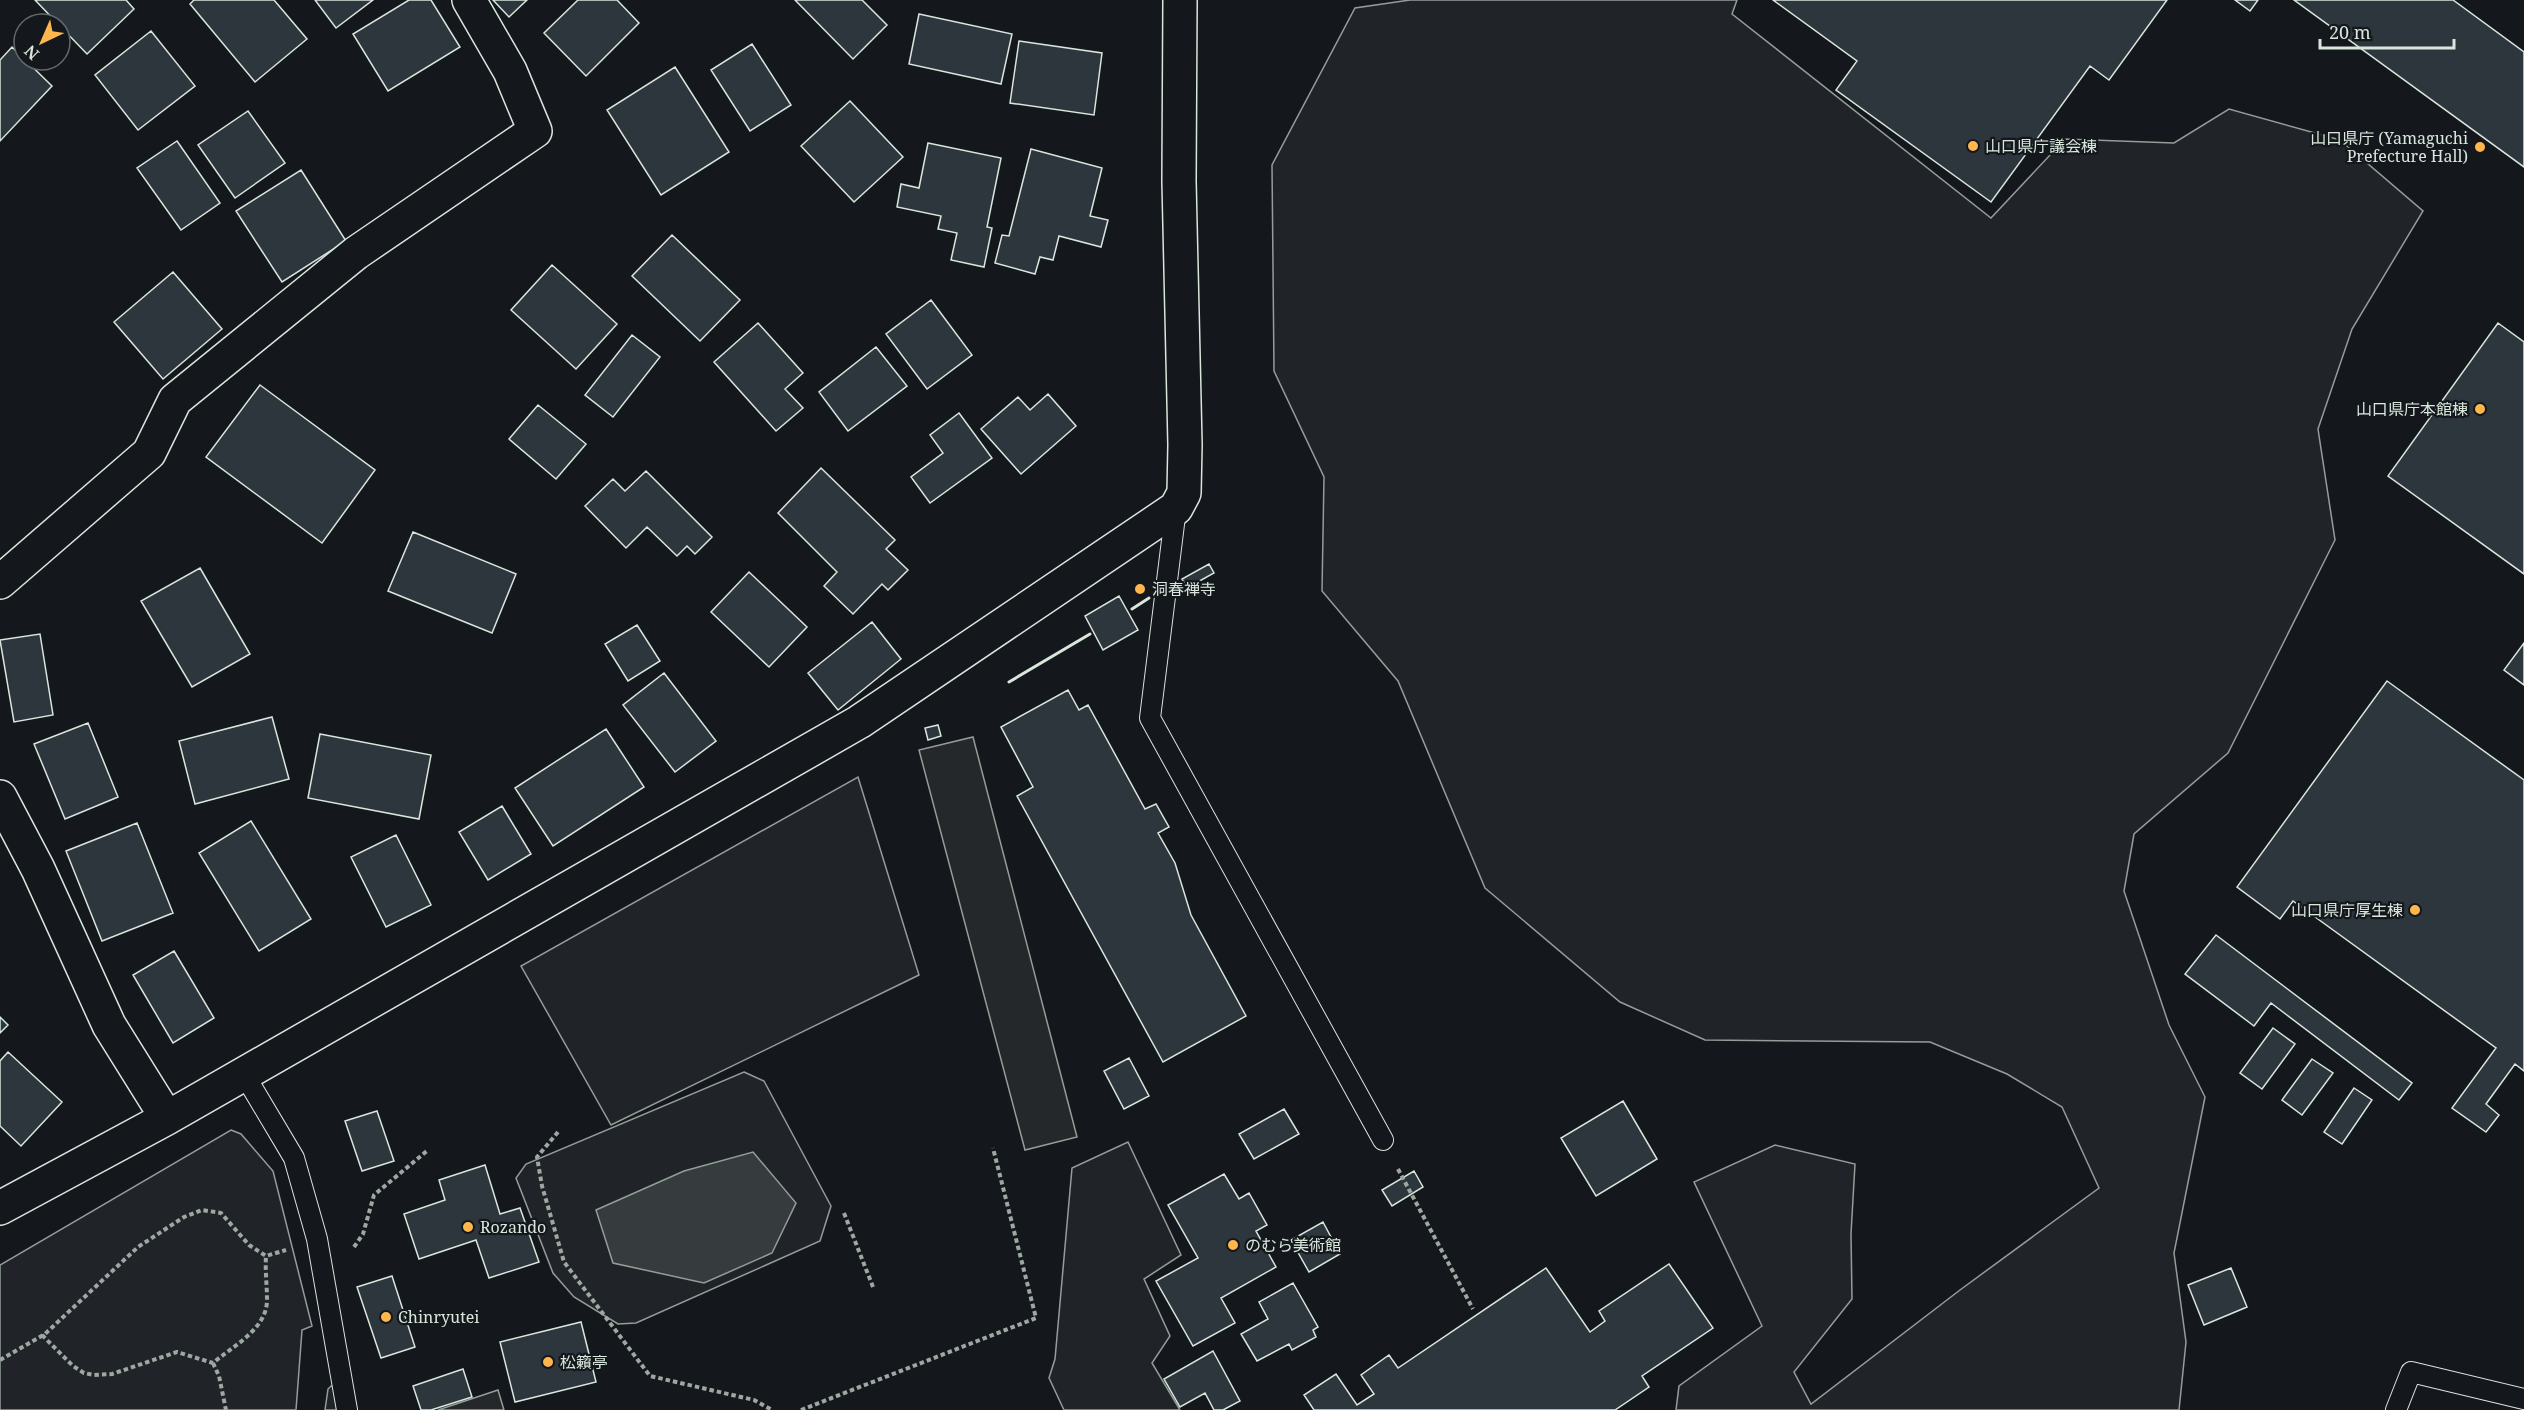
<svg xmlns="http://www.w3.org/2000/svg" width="2524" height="1410" font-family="'Noto Serif','Noto Sans JP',serif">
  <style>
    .green { fill: #202428; stroke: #939e99; stroke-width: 1.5 }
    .parking { fill: #24282b; stroke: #939e99; stroke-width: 1.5 }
    .water { fill: #363b3e; stroke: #939e99; stroke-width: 1.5 }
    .building { fill: #2c363c; stroke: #d8e6dc; stroke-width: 1.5 }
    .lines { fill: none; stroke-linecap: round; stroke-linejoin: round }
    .service-casing { stroke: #d8e6dc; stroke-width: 22 }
    .minor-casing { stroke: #d8e6dc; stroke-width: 36 }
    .path { stroke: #9da8a2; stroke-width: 4; stroke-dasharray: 4.5 3; stroke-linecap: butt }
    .service { stroke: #14181c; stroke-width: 20 }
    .minor { stroke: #14181c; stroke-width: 33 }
    .wall { stroke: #d8e6dc; stroke-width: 3 }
    .poi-dot { fill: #ffb74d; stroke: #14181c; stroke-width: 2 }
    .labels { text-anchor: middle; stroke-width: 4.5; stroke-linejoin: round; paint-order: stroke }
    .poi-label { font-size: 16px; fill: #d8e6dc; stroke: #14181c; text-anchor: start }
  </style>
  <rect width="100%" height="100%" fill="#14181c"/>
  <path class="green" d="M1410 0H1737L1732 14 1991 218 2065 139 2174 143 2229 109 2340 140 2423 211 2352 329 2318 429 2335 540 2228 753 2134 834 2124 891 2169 1025 2205 1097 2174 1253 2186 1342 2179 1410H1676L1679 1386 1762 1326 1694 1182 1775 1145 1855 1164 1851 1234 1852 1299 1794 1372 1811 1404 1960 1290 2099 1188 2062 1107 2007 1074 1930 1042 1705 1040 1620 1002 1485 888 1398 681 1322 591 1324 477 1274 371 1272 165 1355 8Z
    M858 777 919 975 611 1125 521 966Z
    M744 1072 764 1081 831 1206 820 1241 636 1323 618 1324 574 1297 553 1273 516 1178 526 1164Z
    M231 1130 241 1134 273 1171 312 1326 302 1330 296 1410H0V1265Z
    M1128 1142 1181 1255 1144 1279 1170 1336 1152 1363 1180 1410H1064L1049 1378 1055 1359 1072 1168Z
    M331 1386 334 1387 339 1410H325L328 1389Z"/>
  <path class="parking" d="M973 737 1077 1137 1025 1150 919 750Z
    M498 1390 504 1410H438Z"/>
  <path class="water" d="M753 1152 796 1203 772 1253 704 1283 613 1263 596 1210 684 1171Z"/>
  <path class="building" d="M35 0H126L134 9 87 54Z
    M194 0H274L307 39 255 82 190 4Z
    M315 0H373L336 28Z
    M409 0H431L460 47 388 91 353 34Z
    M493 0H527L509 17Z
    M578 0H617L639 23 586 76 544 33Z
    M795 0H862L887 25 853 59Z
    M1773 0H2167L2109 80 2090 66 1991 202 1836 90 1857 61Z
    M2235 0H2258L2250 11Z
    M2294 0H2453L2524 52V167Z
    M919 14 1012 34 1001 84 909 64Z
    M151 31 195 86 138 130 95 75Z
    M1019 41 1102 53 1094 115 1010 103Z
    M752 44 791 105 750 131 711 70Z
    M12 47 52 86 0 141V60Z
    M675 67 729 152 661 195 607 110Z
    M850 101 903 157 854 202 801 146Z
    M248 111 285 163 235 198 198 145Z
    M177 141 220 203 181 230 137 168Z
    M928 143 1001 158 987 227 992 228 984 267 951 260 957 233 938 229 941 216 897 207 901 184 919 188Z
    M1031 149 1102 168 1090 216 1108 220 1101 247 1059 236 1053 260 1040 257 1035 274 995 263 1002 235 1009 236Z
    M301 170 346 241 282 282 236 211Z
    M672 235 740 300 700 341 632 276Z
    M552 265 617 324 576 369 511 310Z
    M173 272 222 329 163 379 114 322Z
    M931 300 972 355 927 389 886 334Z
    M758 323 803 373 785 389 803 408 776 431 714 362Z
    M2498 323 2524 342V574L2388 476Z
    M632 335 660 357 613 417 585 395Z
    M876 347 907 386 848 431 819 392Z
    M260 385 375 470 322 543 206 457Z
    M1048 394 1076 426 1021 474 981 429 1018 397 1030 410Z
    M538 405 586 444 556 479 509 439Z
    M959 413 992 458 930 503 911 477 943 453 930 435Z
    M821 468 895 540 886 549 908 570 888 590 882 584 853 614 824 586 837 572 778 513Z
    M646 471 712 537 695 554 687 546 677 556 647 527 626 548 585 506 613 479 625 491Z
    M413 532 516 574 492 633 388 591Z
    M1209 564 1214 573 1187 588 1182 579Z
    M200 568 250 654 192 687 141 601Z
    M749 572 807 627 769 667 711 612Z
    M1119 596 1138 630 1103 650 1085 616Z
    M872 622 901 659 838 710 808 673Z
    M637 625 660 661 628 681 605 644Z
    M40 634 53 715 14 722 0 640Z
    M2524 643V685L2504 670Z
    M664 673 716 741 675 772 623 705Z
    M2387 681 2524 780V1071L2515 1064 2486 1104 2499 1115 2486 1132 2452 1108 2496 1048 2293 901 2280 919 2237 887Z
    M1068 690 1079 710 1088 705 1145 809 1156 804 1169 827 1158 833 1175 863 1191 915 1246 1016 1163 1062 1017 796 1033 787 1001 727Z
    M272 717 289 779 195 804 179 741Z
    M88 723 118 797 65 819 34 744Z
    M938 725 941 736 928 740 925 728Z
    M606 729 644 787 553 846 515 788Z
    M320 734 431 755 419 819 308 798Z
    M502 806 531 854 488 880 459 832Z
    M251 821 311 919 259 951 199 853Z
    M137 823 173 913 102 941 66 851Z
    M396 835 431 905 386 927 351 857Z
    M2216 935 2412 1083 2399 1100 2271 1003 2254 1026 2185 974Z
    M174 951 214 1018 173 1043 133 975Z
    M0 1017 8 1025 0 1033Z
    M2273 1028 2295 1044 2262 1089 2240 1073Z
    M8 1052 62 1102 21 1146 0 1126V1061Z
    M1129 1058 1149 1096 1124 1109 1104 1071Z
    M2312 1059 2333 1073 2302 1115 2282 1100Z
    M2354 1088 2372 1100 2342 1144 2324 1132Z
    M1623 1101 1657 1159 1596 1196 1561 1138Z
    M1284 1109 1299 1134 1254 1159 1239 1134Z
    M377 1111 394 1161 362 1171 345 1121Z
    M485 1165 500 1214 520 1208 539 1262 489 1278 476 1240 419 1259 404 1214 445 1200 439 1180Z
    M1414 1171 1423 1187 1392 1206 1382 1190Z
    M1224 1174 1239 1199 1249 1193 1267 1225 1256 1231 1276 1267 1221 1298 1235 1323 1193 1346 1156 1281 1198 1258 1168 1205Z
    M1323 1222 1340 1254 1309 1272 1291 1240Z
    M1669 1264 1713 1328 1642 1376 1649 1387 1615 1410H1314L1304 1395 1336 1374 1357 1405 1374 1394 1361 1375 1389 1355 1398 1368 1546 1268 1590 1332 1605 1321 1599 1311Z
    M2231 1268 2247 1307 2204 1325 2188 1285Z
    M392 1276 415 1347 381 1358 357 1287Z
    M1293 1283 1318 1327 1313 1330 1316 1337 1292 1350 1289 1344 1257 1361 1241 1334 1268 1319 1259 1302Z
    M581 1322 596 1382 515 1402 500 1342Z
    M1213 1351 1240 1401 1223 1410H1214L1205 1393 1180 1407 1164 1379Z
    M463 1369 472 1397 431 1410H421L413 1386Z"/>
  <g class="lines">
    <g class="service-casing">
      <path id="service" d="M1176 508 1150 718 1383 1140
        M244 1074 294 1158 317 1239 347 1410
        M2396 1410 2411 1372 2524 1399"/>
    </g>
    <g class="minor-casing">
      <path id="minor" d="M0 582 149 453 175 400 356 253 535 131 510 71 469 0
        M0 797 38 869 109 1025 167 1118
        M0 1208 167 1118 859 722 1176 508 1184 493 1185 445 1179 181 1180 0"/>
    </g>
    <path class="path" d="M558 1132 537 1157 542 1186 564 1262 650 1376 754 1400 772 1410
      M1398 1169 1473 1309
      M844 1213 873 1287
      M354 1247 363 1234 374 1195 428 1150
      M42 1335 73 1366 84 1373 94 1375 112 1374 177 1352 213 1363C233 1346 267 1329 267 1300 267 1285 265 1271 266 1256
      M0 1360 45 1334 138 1247 184 1217 202 1210 221 1213 249 1245 266 1256 286 1250
      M213 1363 219 1376 226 1410
      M801 1410 1036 1318 993 1148"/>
    <use href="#service" class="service"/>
    <use href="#minor" class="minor"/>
    <path class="wall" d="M1132 609 1149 598
      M1009 682 1090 634"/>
  </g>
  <g class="poi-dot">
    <circle cx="1973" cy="146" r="6"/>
    <circle cx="2480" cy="147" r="6"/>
    <circle cx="2480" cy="409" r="6"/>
    <circle cx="1140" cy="589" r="6"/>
    <circle cx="2415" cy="910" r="6"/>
    <circle cx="468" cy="1227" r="6"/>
    <circle cx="1233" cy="1245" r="6"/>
    <circle cx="386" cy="1317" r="6"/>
    <circle cx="548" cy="1362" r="6"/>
  </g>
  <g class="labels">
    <g class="poi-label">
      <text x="2468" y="144" text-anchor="end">山口県庁 (Yamaguchi<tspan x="2468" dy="18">Prefecture Hall)</tspan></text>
      <text x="1985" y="152">山口県庁議会棟</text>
      <text x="2468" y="415" text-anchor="end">山口県庁本館棟</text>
      <text x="1152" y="595">洞春禅寺</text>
      <text x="2403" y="916" text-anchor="end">山口県庁厚生棟</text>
      <text x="480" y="1233">Rozando</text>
      <text x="1245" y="1251">のむら美術館</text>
      <text x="398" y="1323">Chinryutei</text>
      <text x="560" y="1368">松籟亭</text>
    </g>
  </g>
  <g transform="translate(42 42) rotate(224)"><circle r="28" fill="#14181c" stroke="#626a69" stroke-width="1.5"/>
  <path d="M0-4.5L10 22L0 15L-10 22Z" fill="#ffb74d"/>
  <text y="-9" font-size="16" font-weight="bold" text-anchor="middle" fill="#d8e6dc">N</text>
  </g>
  <path d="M2320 39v9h134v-9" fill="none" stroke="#d8e6dc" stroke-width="3"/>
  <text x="2329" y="39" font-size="18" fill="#d8e6dc" stroke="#14181c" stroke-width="4.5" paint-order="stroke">20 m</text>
</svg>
